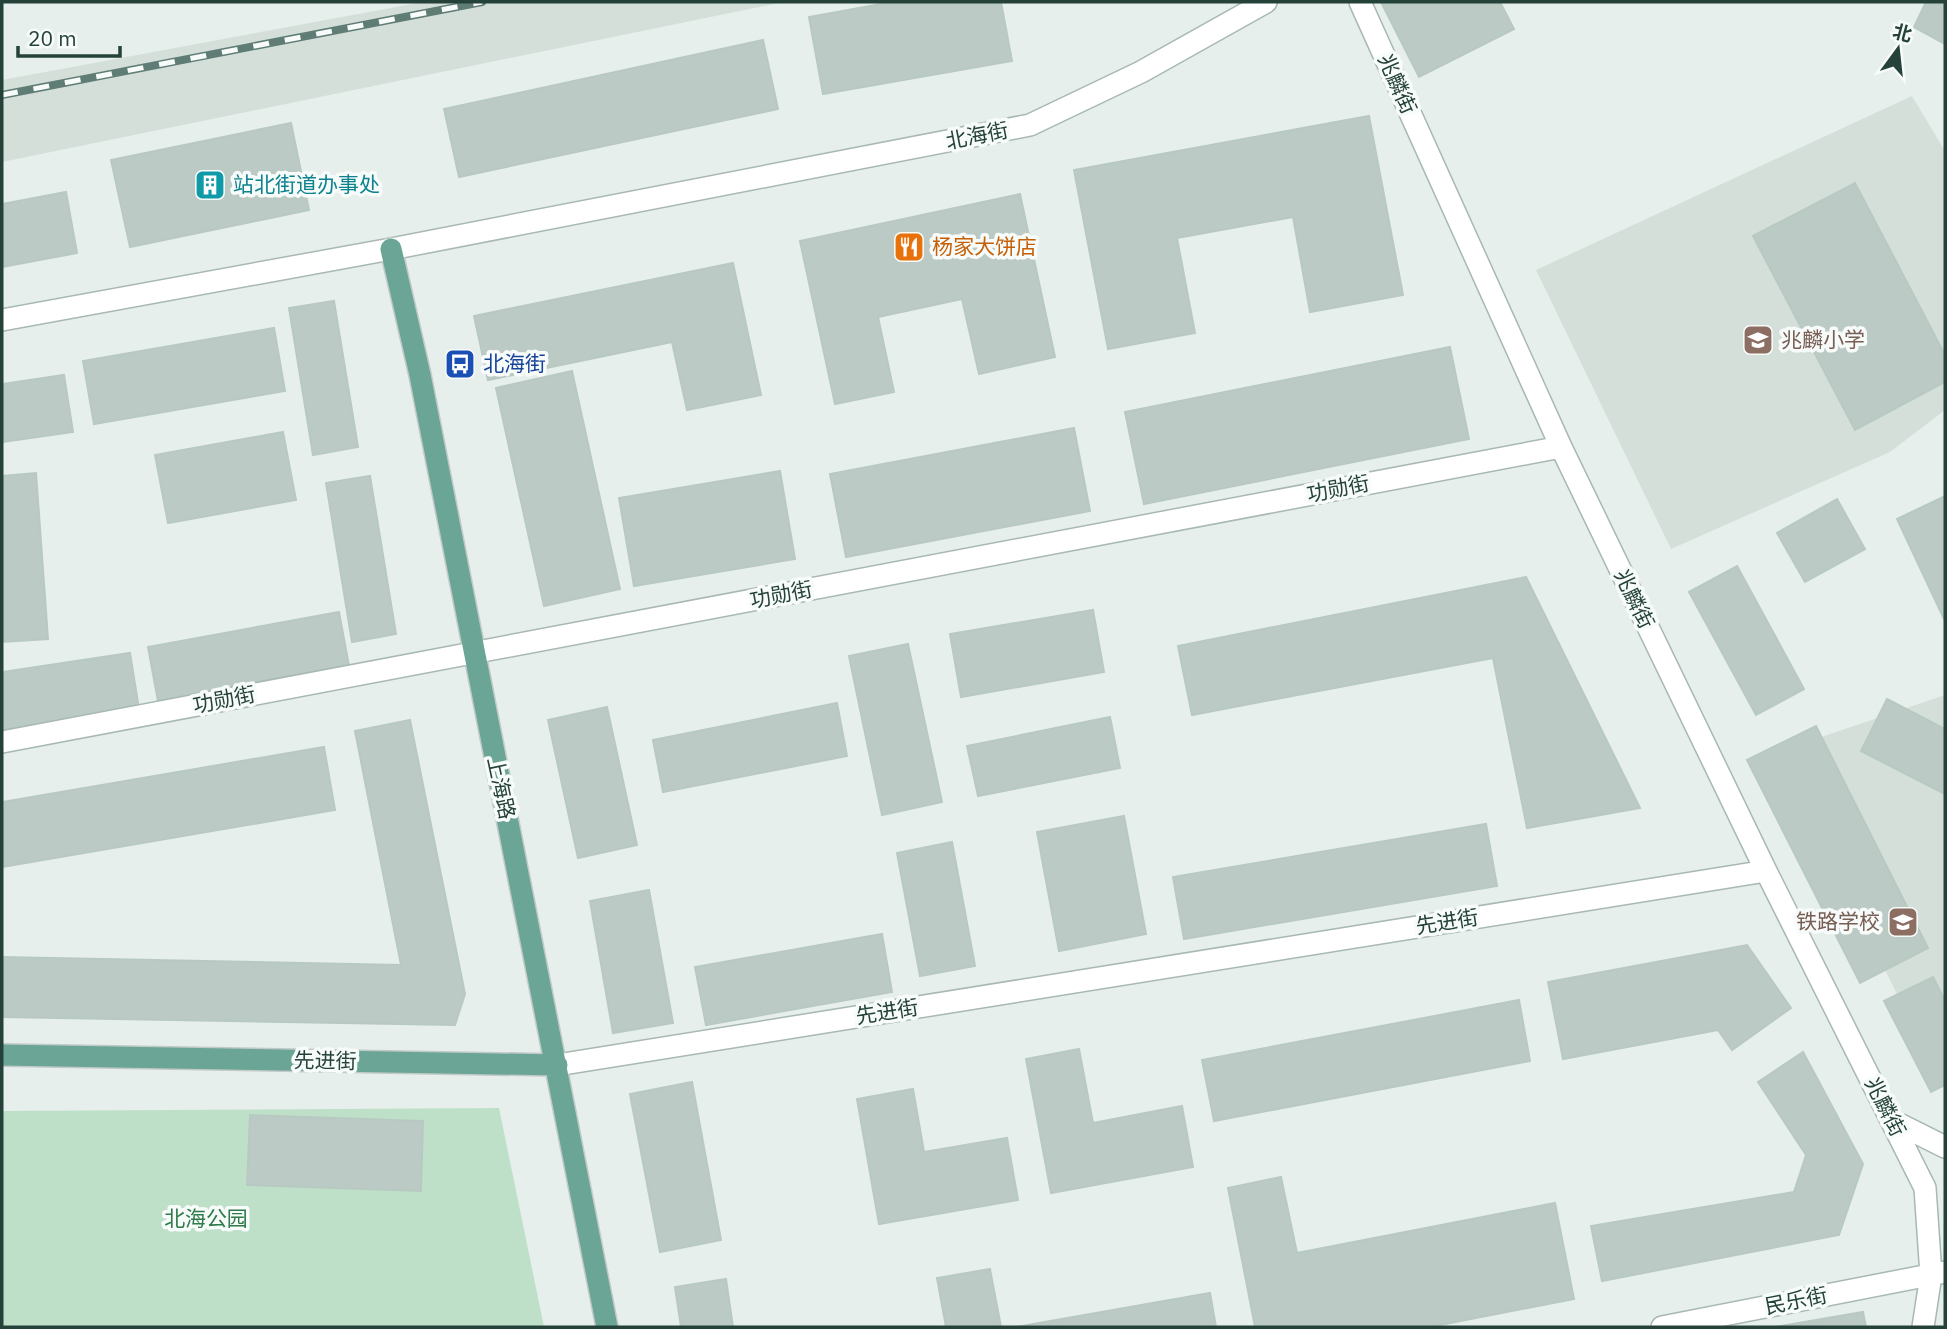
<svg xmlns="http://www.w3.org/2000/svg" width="1947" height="1329" font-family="'IBM Plex Sans','Noto Sans SC',sans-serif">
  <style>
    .built { fill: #d4dfda }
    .green { fill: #bfe0c8 }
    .building { fill: #bbcac4; stroke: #b8c9c2; stroke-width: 2 }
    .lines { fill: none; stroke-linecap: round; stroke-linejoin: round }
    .minor-casing { stroke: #a8b8b2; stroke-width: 24 }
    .major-casing { stroke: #c2cac8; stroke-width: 24 }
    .minor { stroke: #fff; stroke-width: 21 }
    .major { stroke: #6aa596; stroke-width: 21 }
    .rail-casing { stroke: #5f7d75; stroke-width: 8 }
    .rail { stroke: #f7fbf9; stroke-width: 5; stroke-dasharray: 16; stroke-linecap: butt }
    .labels { text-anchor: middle; stroke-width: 7; stroke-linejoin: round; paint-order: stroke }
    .street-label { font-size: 21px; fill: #24423a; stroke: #f7fbf9 }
    .culture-label { font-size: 21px; fill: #0d838f; stroke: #f7fbf9; text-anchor: start }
    .food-label { font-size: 21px; fill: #c56008; stroke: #f7fbf9; text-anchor: start }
    .education-label { font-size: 21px; fill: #785e54; stroke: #f7fbf9; text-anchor: start }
    .transit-label { font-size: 21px; fill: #164399; stroke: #f7fbf9; text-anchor: start }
    .park-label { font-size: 21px; fill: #2d7a4b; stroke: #f7fbf9 }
  </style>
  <rect width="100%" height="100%" fill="#e6efeb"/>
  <path class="built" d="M423 2H784L2 162V80Z
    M1912 96 1945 151V410L1890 452 1671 549 1536 270Z
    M1945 695V1091L1777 752Z"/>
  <path class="green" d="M499 1108 544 1327H2V1111Z"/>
  <path class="building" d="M892 2H1001L1012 61 823 94 809 17Z
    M1381 2H1500L1514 29 1419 77Z
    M1926 2H1945V44L1914 27Z
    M763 40 778 109 459 177 444 109Z
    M1369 116 1403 295 1310 312 1293 217 1177 238 1195 333 1108 349 1074 170Z
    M291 123 309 210 130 247 111 160Z
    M1855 183 1945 355V382L1855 430 1753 236Z
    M66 192 77 253 2 267V204Z
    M1020 194 1055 357 979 374 962 299 878 317 894 392 835 404 800 241Z
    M733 263 761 395 687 410 672 342 488 380 474 316Z
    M334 301 358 447 313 455 289 308Z
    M274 328 285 391 94 424 83 361Z
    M1450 347 1469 439 1144 504 1125 412Z
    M572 371 620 589 544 606 496 388Z
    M64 375 73 432 2 442V384Z
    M1074 428 1090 511 846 557 830 474Z
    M283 432 296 500 168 523 155 455Z
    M780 471 795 559 634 586 619 498Z
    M36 473 48 639 2 642V476Z
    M370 476 396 634 352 642 326 483Z
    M1945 496V621L1897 519Z
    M1837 499 1865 549 1805 582 1777 533Z
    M1737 566 1804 689 1756 715 1689 592Z
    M1526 577 1640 808 1527 828 1493 658 1192 715 1178 646Z
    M1093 610 1104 672 961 697 950 634Z
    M339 612 349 666 158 701 148 647Z
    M908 644 942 802 882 815 849 656Z
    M130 653 139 709 2 729V672Z
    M1887 699 1945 729V794L1861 751Z
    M837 703 847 756 663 792 653 740Z
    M607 707 637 845 578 858 548 720Z
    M1110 717 1120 768 978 796 967 746Z
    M410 720 465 994 455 1025 2 1017V957L401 965 355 731Z
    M1816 726 1928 948 1860 983 1747 760Z
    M324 747 335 810 2 867V802Z
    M1124 816 1146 934 1059 951 1037 832Z
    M1486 824 1497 886 1184 939 1173 877Z
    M952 842 975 966 920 976 897 853Z
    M649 890 673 1023 613 1033 590 901Z
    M882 934 892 992 706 1025 695 967Z
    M1747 945 1791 1008 1732 1050 1718 1030 1563 1059 1548 982Z
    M1933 977 1945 1001V1085L1931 1092 1884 1001Z
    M1519 1000 1530 1061 1214 1121 1202 1060Z
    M1079 1049 1093 1123 1182 1106 1193 1167 1051 1193 1026 1059Z
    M1803 1052 1863 1164 1839 1235 1602 1281 1591 1226 1794 1192 1806 1155 1758 1082Z
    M692 1082 721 1240 660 1252 630 1094Z
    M913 1089 924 1152 1007 1138 1018 1200 879 1224 857 1099Z
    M250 1115 423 1121 421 1191 247 1185Z
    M1281 1177 1297 1253 1555 1203 1574 1299 1430 1327H1255L1228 1188Z
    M990 1269 1001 1327H946L937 1278Z
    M726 1279 733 1327H681L675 1287Z
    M1210 1293 1216 1327H1016Z
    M1863 1312 1866 1327H1775Z"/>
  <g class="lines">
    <g class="minor-casing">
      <path id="minor" d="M1360 2 1561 447 1766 871 1925 1188 1931 1275 1923 1327
        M2 320 391 249 1030 125 1141 72 1266 2
        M2 742 1561 447
        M557 1065 1766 871
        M1891 1120 1945 1147
        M1662 1327 1945 1272"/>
    </g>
    <g class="major-casing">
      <path id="major" d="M391 249 420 375 607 1327
        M2 1055 557 1065"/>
    </g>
    <use href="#minor" class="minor"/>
    <use href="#major" class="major"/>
    <g class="rail-casing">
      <path id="rail" d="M2 95 482 2"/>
    </g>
    <use href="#rail" class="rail"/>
  </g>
  <defs>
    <g id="building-square" transform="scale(1.575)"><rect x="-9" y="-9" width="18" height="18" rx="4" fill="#0f9aa8" stroke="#f7fbf9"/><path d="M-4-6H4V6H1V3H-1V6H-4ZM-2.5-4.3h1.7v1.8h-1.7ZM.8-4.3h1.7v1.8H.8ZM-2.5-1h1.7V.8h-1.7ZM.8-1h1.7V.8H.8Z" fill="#fff"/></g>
    <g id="restaurant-square" transform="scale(1.575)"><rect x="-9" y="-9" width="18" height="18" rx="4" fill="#e8710a" stroke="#f7fbf9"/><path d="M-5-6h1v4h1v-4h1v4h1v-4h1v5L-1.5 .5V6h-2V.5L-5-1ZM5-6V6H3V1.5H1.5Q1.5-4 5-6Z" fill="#fff"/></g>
    <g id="school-square" transform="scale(1.575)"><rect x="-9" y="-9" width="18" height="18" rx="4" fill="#8d6e63" stroke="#f7fbf9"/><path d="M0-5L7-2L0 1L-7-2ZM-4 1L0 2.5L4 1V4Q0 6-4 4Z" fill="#fff"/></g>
    <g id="bus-square" transform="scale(1.575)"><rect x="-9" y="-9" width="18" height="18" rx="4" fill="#1a4fb4" stroke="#f7fbf9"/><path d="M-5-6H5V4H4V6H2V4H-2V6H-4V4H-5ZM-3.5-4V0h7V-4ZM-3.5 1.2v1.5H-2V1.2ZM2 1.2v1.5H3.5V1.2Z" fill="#fff"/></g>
    <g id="university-square" transform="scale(1.575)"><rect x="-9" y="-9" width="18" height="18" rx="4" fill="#8d6e63" stroke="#f7fbf9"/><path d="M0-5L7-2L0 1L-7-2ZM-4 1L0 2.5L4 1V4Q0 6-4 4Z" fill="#fff"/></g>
  </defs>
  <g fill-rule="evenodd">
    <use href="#building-square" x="210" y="185"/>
    <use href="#restaurant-square" x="909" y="247"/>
    <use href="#school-square" x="1758" y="340"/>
    <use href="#bus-square" x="460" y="364"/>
    <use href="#university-square" x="1903" y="922"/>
  </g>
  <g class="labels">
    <g class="street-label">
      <text transform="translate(1397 84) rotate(66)" y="7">兆麟街</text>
      <text transform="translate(977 136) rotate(-11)" y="7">北海街</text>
      <text transform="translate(1338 489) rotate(-11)" y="7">功勋街</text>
      <text transform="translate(781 595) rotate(-11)" y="7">功勋街</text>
      <text transform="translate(1634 599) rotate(64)" y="7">兆麟街</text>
      <text transform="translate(224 700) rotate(-11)" y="7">功勋街</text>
      <text transform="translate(501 788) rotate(78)" y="7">上海路</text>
      <text transform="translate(1447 922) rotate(-9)" y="7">先进街</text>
      <text transform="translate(887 1012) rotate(-9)" y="7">先进街</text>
      <text transform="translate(325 1061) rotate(1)" y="7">先进街</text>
      <text transform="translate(1885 1107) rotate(63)" y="7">兆麟街</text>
      <text transform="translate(1796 1301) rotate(-11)" y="7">民乐街</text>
    </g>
    <g class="culture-label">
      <text x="233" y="192">站北街道办事处</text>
    </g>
    <g class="food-label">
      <text x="932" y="254">杨家大饼店</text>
    </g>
    <g class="education-label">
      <text x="1781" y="347">兆麟小学</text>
      <text x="1880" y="929" text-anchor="end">铁路学校</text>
    </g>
    <g class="transit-label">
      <text x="483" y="371">北海街</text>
    </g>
    <g class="park-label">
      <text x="206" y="1226">北海公园</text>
    </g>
  </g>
  <rect width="1947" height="1329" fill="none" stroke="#24423a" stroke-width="7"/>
  <g transform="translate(1898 49) rotate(15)" stroke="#f7fbf9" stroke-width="5" paint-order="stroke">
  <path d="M0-5L12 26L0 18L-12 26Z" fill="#24423a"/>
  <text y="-10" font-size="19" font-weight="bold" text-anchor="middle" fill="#24423a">北</text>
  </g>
  <path d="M18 46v10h102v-10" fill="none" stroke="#24423a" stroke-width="3.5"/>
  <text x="28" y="46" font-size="21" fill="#24423a" stroke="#f7fbf9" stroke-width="5" paint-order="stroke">20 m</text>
</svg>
